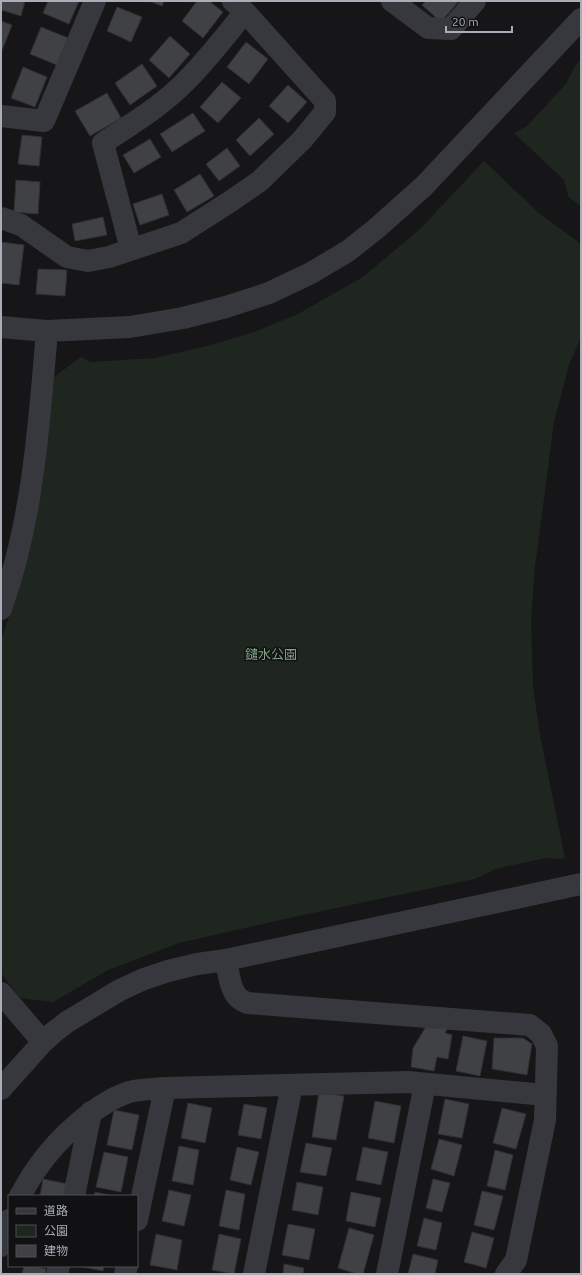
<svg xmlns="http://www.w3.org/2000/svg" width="582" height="1275" font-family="Ubuntu,'Noto Sans JP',sans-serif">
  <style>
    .green { fill: #1e261f }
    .building { fill: #404145; stroke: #303034 }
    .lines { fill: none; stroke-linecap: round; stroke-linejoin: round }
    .minor { stroke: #37383d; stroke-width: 22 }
    .tertiary { stroke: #37383d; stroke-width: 22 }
    .labels { text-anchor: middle; stroke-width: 3; stroke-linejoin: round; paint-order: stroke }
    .park-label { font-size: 13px; fill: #7fa381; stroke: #111113 }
  </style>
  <rect width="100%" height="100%" fill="#161618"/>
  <path class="green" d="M581 59V206L569 198 564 180 514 133 527 126 566 84 574 68Z
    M484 161 540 214 581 244V337L569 365 554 422 535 567 531 620 533 686 540 735 565 858 560 859 545 858 495 869 475 879 303 915 179 943 108 970 53 1002 20 998 1 973V640L15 599 34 526 43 483 54 377 81 357 91 362 155 358 211 345 254 332 298 314 363 277 421 228Z"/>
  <path class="building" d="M1 1H25L21 16 1 10Z
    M48 1H79L69 24 43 13Z
    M149 1H164L162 6Z
    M197 1H209L223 12 203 38 182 21Z
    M426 1H459L441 22 422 5Z
    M117 7 142 17 131 42 107 31Z
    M1 21 12 25 1 53Z
    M41 27 68 38 57 65 30 54Z
    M170 36 190 54 169 78 149 60Z
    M246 42 268 59 249 84 227 67Z
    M142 64 157 86 130 105 115 83Z
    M23 67 47 77 35 107 11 98Z
    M222 82 241 98 218 123 200 107Z
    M288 85 307 102 288 123 269 106Z
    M107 93 121 118 90 136 75 111Z
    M193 113 205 131 172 152 160 134Z
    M259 118 274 134 250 156 236 140Z
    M22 135 42 137 39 166 18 164Z
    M150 139 161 157 134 173 123 155Z
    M227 148 240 166 219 181 206 164Z
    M200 174 214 196 187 212 174 190Z
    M16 180 40 182 38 214 14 212Z
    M162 194 169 215 140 225 133 204Z
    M103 217 107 235 75 241 72 224Z
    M1 242 24 245 19 285 1 283Z
    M38 269 67 270 65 296 36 294Z
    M427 1025 447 1029 445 1033 452 1035 448 1059 437 1057 434 1071 411 1067 413 1048Z
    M463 1036 487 1041 480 1076 456 1071Z
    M494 1038H523L532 1044 527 1075 492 1069Z
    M319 1092 344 1096 336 1140 312 1137Z
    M445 1099 469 1104 462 1138 438 1134Z
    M375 1101 401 1106 394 1143 368 1138Z
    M188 1103 212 1108 205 1143 181 1138Z
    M244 1104 267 1108 261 1139 238 1135Z
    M502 1108 526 1114 516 1149 493 1143Z
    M114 1110 139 1115 132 1150 107 1145Z
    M439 1139 462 1145 454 1176 431 1169Z
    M306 1143 332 1148 326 1176 300 1172Z
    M179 1146 199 1150 193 1185 172 1181Z
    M237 1147 259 1152 251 1185 230 1180Z
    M363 1147 388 1152 381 1185 356 1180Z
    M495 1150 513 1155 505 1190 487 1186Z
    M104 1152 128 1157 121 1192 96 1187Z
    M43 1179 68 1184 65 1196H40Z
    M433 1179 450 1183 442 1212 426 1208Z
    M297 1182 323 1187 318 1215 292 1210Z
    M169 1190 191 1195 184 1226 162 1221Z
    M226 1190 245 1194 239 1230 219 1226Z
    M482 1191 503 1196 494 1230 474 1225Z
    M95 1192 113 1196H94Z
    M351 1192 381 1198 375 1227 346 1221Z
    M424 1218 442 1223 436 1250 417 1246Z
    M288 1224 315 1229 309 1260 282 1255Z
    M349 1228 374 1235 363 1274H357L338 1268Z
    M472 1232 494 1238 486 1268 464 1262Z
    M156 1234 182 1240 177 1270 150 1265Z
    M219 1234 241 1239 234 1274 212 1270Z
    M413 1254 438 1260 435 1274H408Z
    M284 1264 304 1268 303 1274H283Z
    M24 1266H33L46 1269 45 1274H22Z
    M78 1266H104L103 1271Z"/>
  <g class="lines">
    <path class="minor" d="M392 1 428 28 451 29 475 1
      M1 116 44 121 95 1
      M1 218 21 225 67 257 88 261 109 257 181 233 231 201 260 181 302 140 325 112V101L245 12 233 1
      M131 249 103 143C131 124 162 106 186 81 207 60 226 35 245 12
      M226 960C228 970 230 991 239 998 241 1000 245 1002 247 1003L530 1025 541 1034 547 1046 545 1120 516 1260 506 1274
      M20 1196C26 1186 31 1176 38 1167 57 1139 96 1103 129 1092 140 1089 154 1089 165 1088L408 1082 545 1095
      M74 1196 91 1112
      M137 1220 165 1088
      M1 1246 5 1229 9 1220
      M57 1274 59 1266
      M125 1274 127 1266
      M254 1274 292 1085
      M387 1274 425 1084"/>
    <path class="tertiary" d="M1 327 47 331 130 327 183 318 226 307 269 293 311 273 348 251 377 228 424 186 581 19
      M1 609C33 520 39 425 47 331
      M1 993 43 1042
      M1 1089 43 1042 54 1032 67 1022 120 990 144 979 168 971 197 964 226 960 581 884"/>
  </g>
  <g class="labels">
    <g class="park-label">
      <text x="271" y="659">鑓水公園</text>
    </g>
  </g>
  <rect width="582" height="1275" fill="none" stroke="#a8adb8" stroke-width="4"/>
  <rect x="8" y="1195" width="130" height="72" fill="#111113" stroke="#4d4f55"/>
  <rect x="16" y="1208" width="20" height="6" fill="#37383d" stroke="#4d4f55"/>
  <text x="44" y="1215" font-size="12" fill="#a8adb8">道路</text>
  <rect x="16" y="1225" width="20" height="12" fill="#1e261f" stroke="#4d4f55"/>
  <text x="44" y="1235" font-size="12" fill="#a8adb8">公園</text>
  <rect x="16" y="1245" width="20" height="12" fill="#404145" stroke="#4d4f55"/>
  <text x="44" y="1255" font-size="12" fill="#a8adb8">建物</text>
  <path d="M446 26v6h66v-6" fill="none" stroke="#a8adb8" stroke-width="2"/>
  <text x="452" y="26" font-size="12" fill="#a8adb8" stroke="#111113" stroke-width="3" paint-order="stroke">20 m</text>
</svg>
